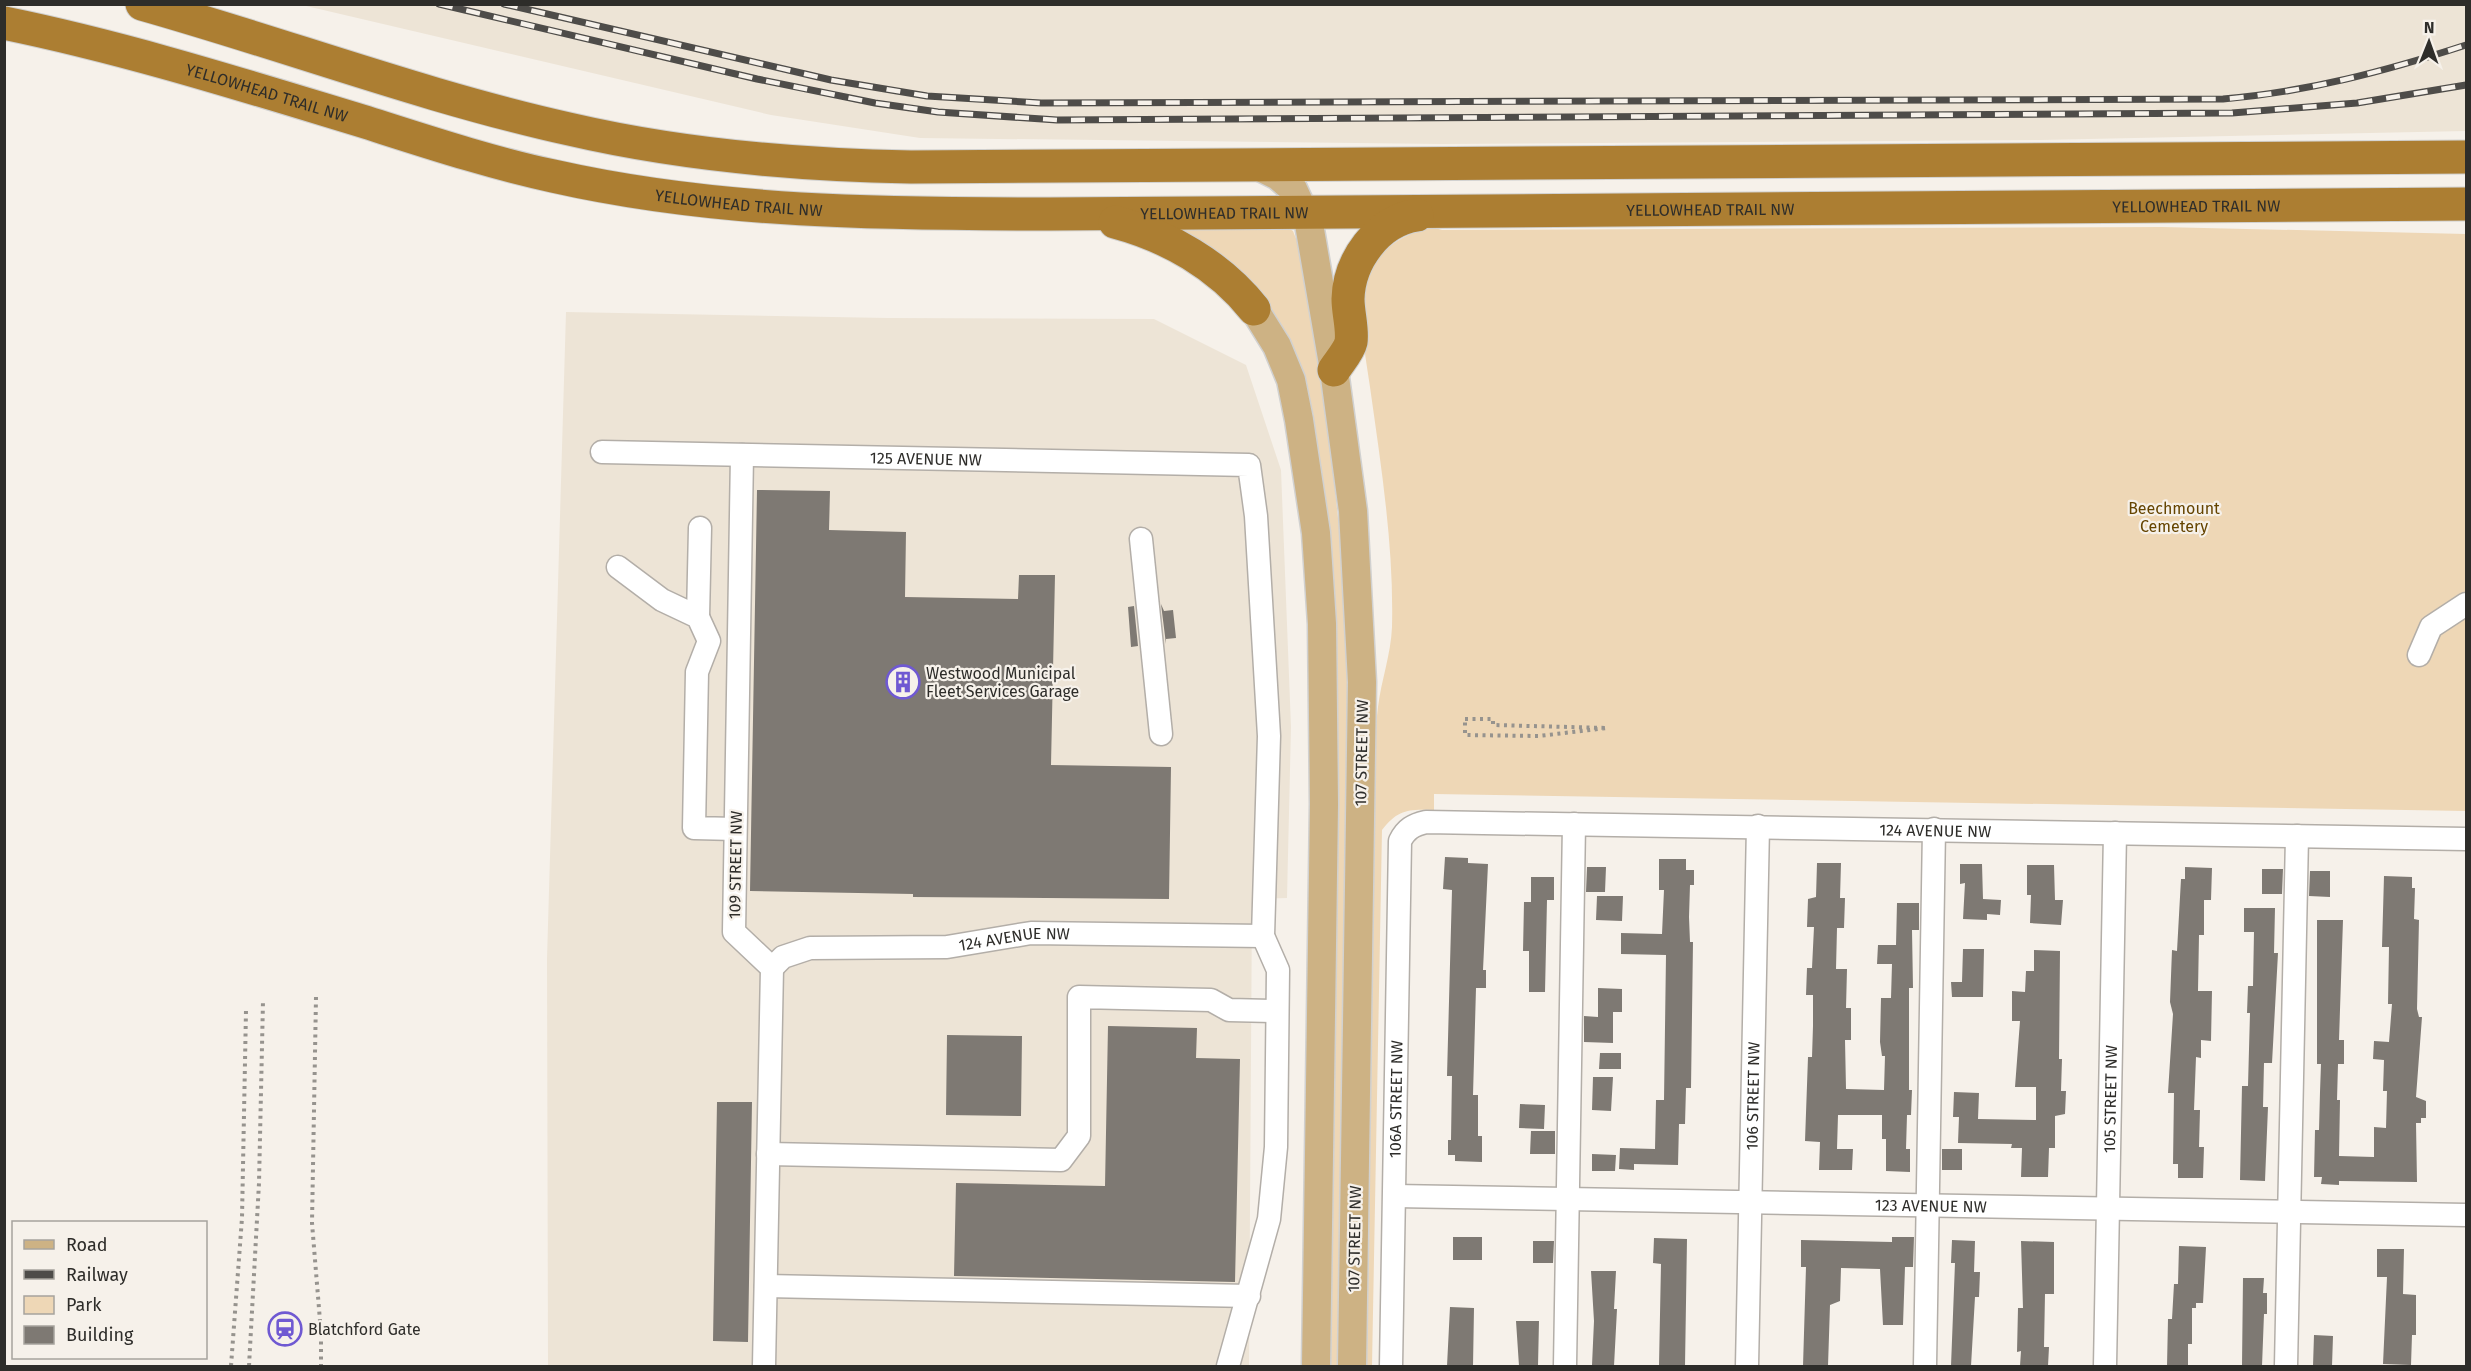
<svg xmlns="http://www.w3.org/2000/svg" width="2471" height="1371" font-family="'Fira Sans',sans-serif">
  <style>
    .built { fill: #ede4d6 }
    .green { fill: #eed7b6 }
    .building { fill: #7e7973 }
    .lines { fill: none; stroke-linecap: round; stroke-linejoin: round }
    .minor-casing { stroke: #b3aea8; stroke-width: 25 }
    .major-casing { stroke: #d1d1d0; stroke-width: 31 }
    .highway-casing { stroke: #d1d1d0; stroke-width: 35 }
    .path { stroke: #96938e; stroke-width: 4; stroke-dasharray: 3 4.5; stroke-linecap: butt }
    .minor { stroke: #fff; stroke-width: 22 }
    .major { stroke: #cdb284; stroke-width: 28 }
    .highway { stroke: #ac7e32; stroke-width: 33 }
    .rail-casing { stroke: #4e4c49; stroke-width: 7 }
    .rail { stroke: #f6f1ea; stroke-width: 4.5; stroke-dasharray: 14; stroke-linecap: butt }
    .labels { text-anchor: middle; stroke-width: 4.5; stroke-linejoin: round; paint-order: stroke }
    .street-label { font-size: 16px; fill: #2e2d2a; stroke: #f6f1ea }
    .park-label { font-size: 16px; fill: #654400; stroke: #f6f1ea }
    .poi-label { font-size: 16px; fill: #2e2d2a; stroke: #f6f1ea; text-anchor: start }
  </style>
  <rect width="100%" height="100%" fill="#f6f1ea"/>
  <path class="built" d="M302 5H2466V131L2041 140 1442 144 920 138 771 115Z
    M566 312 888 318 1154 319 1246 365 1281 470 1291 727 1287 898 1252 899 1249 1366H548L547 959Z"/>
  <path class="green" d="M1285 226 1293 231 1300 249 1330 443 1340 537 1347 667 1348 836 1338 1366H1325L1326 523 1313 413 1302 378 1180 231 1181 227Z
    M1431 227 1442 230 2162 227 2466 234V811L1434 794V810C1409 809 1398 809 1382 830L1372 1366H1364L1374 794C1375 765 1374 736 1378 707 1381 681 1391 654 1392 627 1394 546 1381 466 1370 387 1365 351 1355 308 1369 274 1380 247 1405 234 1431 227Z"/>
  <path class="building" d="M757 490 830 491 829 530 906 532 905 597 1018 599 1019 575H1055L1051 765 1171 767 1169 899 913 897V894L750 891Z
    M1161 604 1164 611 1173 610 1176 638 1166 639V644Z
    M1134 606 1138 646 1131 647 1128 607Z
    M1445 857 1468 858V863L1488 864 1483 970H1486V988H1476L1473 1095H1478V1136H1482V1162L1455 1161V1155H1448V1140H1451L1452 1076H1447L1452 890 1443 889Z
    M1659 859H1686V870H1694V885H1690L1689 917 1690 942H1693L1691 1088H1686L1685 1124H1679L1678 1165 1634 1164V1170L1619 1169 1620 1148 1655 1149 1656 1100H1664L1666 955 1621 954V933L1662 934 1664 890H1659Z
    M1817 863H1841L1840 898H1845L1844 928H1837L1836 969H1847L1846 1008H1851V1040H1845L1846 1089 1884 1090 1885 1056H1882L1880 1042 1881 998H1891L1892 964H1877L1878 945H1896L1897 903H1919V930H1912L1913 988H1909V1090H1912L1911 1115H1907L1906 1149H1910V1172L1886 1171V1139H1882V1115H1838L1837 1149H1853L1852 1170H1819L1820 1142 1805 1141 1808 1057H1812L1813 1026V995H1806L1807 968H1812L1814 927H1807L1808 899 1816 897Z
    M1960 864H1982L1983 899 2001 900 2000 915 1987 914V920L1963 919 1965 883 1960 884Z
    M2027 865H2054L2055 900H2063L2061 925 2030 923 2031 895H2027Z
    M1587 867H1606L1605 892H1586Z
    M2185 867 2212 868 2211 900H2204V935H2199L2198 991H2212L2211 1041 2201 1040V1058L2196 1057 2194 1110H2200L2199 1147H2204L2203 1178H2178V1164H2173L2174 1093H2168L2173 1014 2170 1002 2172 950 2177 951 2181 879H2185Z
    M2262 869H2283L2282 894H2262Z
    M2310 871H2330V897L2309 896Z
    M2384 876 2412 877V888H2415L2414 919 2419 920 2417 1009 2419 1017H2422L2416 1097 2426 1101V1118H2421V1123H2416L2417 1182 2339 1181V1185L2321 1184 2322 1177H2314L2315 1130H2319L2320 1092 2321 1064H2317V920H2343L2339 1040H2344V1064H2338L2337 1100H2340L2339 1156 2374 1157V1127L2386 1128 2387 1091H2383L2384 1060 2373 1059 2374 1041 2389 1042 2392 1004H2388L2389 947H2382Z
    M1531 877H1554V900H1547L1545 992H1529V951H1523L1524 902H1531Z
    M1597 896H1623L1622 921 1596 920Z
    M2244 908H2275L2274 953H2278L2272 1063H2264L2263 1107H2268L2265 1181 2240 1180 2242 1086H2248L2250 1013H2247L2248 986H2253L2254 932H2244Z
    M1963 949H1984L1983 997H1952L1951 982H1962Z
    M2034 950 2060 951 2059 1059H2062L2061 1091H2066L2065 1114 2055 1116V1148H2049L2048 1177H2021L2022 1148H2011L2012 1144 1958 1143 1959 1117H1953L1954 1092 1979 1093 1978 1119 2036 1120V1087H2015L2020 1021H2012V991L2025 992 2026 971H2034Z
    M1598 988 1622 989V1012H1613V1043L1584 1042V1016L1598 1017Z
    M1108 1026 1197 1028 1196 1058 1240 1059 1235 1282 954 1276 956 1183 1105 1186Z
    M947 1035 1022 1036 1021 1116 946 1115Z
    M1600 1053H1621V1069H1599Z
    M1593 1077H1613L1611 1111 1592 1110Z
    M717 1102H752L748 1342 713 1341Z
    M1520 1104 1545 1105 1544 1129 1519 1128Z
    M1531 1131H1555V1154H1530Z
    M1942 1149H1962V1170H1942Z
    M1592 1154 1616 1155 1615 1171H1592Z
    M1453 1237H1482V1260H1453Z
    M1892 1237H1914L1913 1267H1905L1903 1325H1883L1880 1269 1841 1268 1840 1301 1830 1305 1828 1366H1803L1806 1267H1801V1240L1892 1242Z
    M1654 1238 1687 1239 1685 1366H1659L1661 1264 1653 1263Z
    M1952 1240 1975 1241 1974 1272H1980L1979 1297H1975L1971 1366H1951L1955 1263H1951Z
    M1533 1241H1554L1553 1263H1533Z
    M2021 1241 2054 1242V1294H2045L2044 1347H2049L2048 1366H2020L2021 1351 2017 1352 2018 1308H2023Z
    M2179 1246 2206 1247 2203 1303H2196V1308H2192V1344H2188V1366H2167L2168 1319H2172L2174 1284H2178Z
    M2377 1249H2404L2403 1294 2416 1295V1335H2412L2411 1365 2383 1364 2387 1277H2377Z
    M1591 1271H1616L1614 1309H1617L1614 1366 1592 1365 1594 1321Z
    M2243 1278H2264L2263 1293H2267V1314H2264L2262 1366 2242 1365Z
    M1450 1307 1474 1308 1473 1366H1447Z
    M1516 1321H1539L1538 1366H1519Z
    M2314 1335 2333 1336 2332 1366H2313Z"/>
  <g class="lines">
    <g class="minor-casing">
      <g id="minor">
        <path id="s1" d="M602 452 1249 465 1256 516 1269 736 1263 936 1278 970 1276 1147 1269 1219 1228 1366"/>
        <path d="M742 455 734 932 772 968 764 1366"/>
        <path d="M1141 539 1161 734"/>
        <path d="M618 567 662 600 698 617 709 641 697 672 694 828 735 829"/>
        <path d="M698 617 700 528"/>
        <path d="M2419 655 2431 627 2466 604"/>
        <path id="s2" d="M772 968 783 957 810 948 947 947 1031 933 1263 936"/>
        <path d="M768 1154 1061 1160 1079 1136V997L1211 1000 1229 1010 1277 1011"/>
        <path id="s3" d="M1395 1196 2466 1215"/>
        <path d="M766 1286 1249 1296"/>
        <path id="s4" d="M1391 1366 1400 841C1406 829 1413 825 1426 822L2466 839"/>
        <path d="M1565 1366 1574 824"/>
        <path id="s5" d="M1747 1366 1758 826"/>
        <path d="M1925 1366 1934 829"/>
        <path id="s6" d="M2105 1366 2115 833"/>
        <path d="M2286 1366 2297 836"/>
      </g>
    </g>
    <g class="major-casing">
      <path id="major" d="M1258 166 1278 176 1293 189 1309 224 1334 370 1353 511 1362 682 1352 1366
        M1254 309 1277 346 1291 380 1299 420 1316 533 1322 624 1324 804 1316 1366"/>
    </g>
    <g class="highway-casing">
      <g id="highway">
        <path d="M142 4C284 44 425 97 569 129 681 155 796 165 911 167L2466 157"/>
        <path id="s7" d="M4 23C126 48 243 85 362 121 425 141 488 162 553 176 717 213 883 214 1050 214L2466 204"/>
        <path d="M1115 222C1168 236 1219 265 1254 309"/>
        <path d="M1334 370C1339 362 1349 351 1351 342 1353 329 1348 313 1348 299 1349 261 1377 221 1417 215"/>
      </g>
    </g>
    <path class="path" d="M1465 719H1493V725L1607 728 1539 736 1465 735Z
      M316 997 312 1223 321 1333V1366
      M231 1366 242 1218 246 1010
      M249 1366 259 1183 263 1001"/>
    <use href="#minor" class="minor"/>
    <use href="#major" class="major"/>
    <use href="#highway" class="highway"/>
    <g class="rail-casing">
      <path id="rail" d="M439 4 757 79 875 103 938 112 1057 120 2232 113 2357 103 2466 85
        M504 4 831 80 927 96 1041 103 2223 99C2307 92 2386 71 2466 45"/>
    </g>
    <use href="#rail" class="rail"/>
  </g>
  <defs>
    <g id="building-ring" transform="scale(1.725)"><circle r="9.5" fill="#f6f1ea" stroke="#6f59d2" stroke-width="1.5"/><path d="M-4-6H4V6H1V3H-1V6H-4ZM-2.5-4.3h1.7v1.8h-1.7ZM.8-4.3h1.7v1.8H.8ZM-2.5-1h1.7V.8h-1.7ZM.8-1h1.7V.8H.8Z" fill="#6f59d2"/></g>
    <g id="station-ring" transform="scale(1.725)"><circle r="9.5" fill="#f6f1ea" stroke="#6f59d2" stroke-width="1.5"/><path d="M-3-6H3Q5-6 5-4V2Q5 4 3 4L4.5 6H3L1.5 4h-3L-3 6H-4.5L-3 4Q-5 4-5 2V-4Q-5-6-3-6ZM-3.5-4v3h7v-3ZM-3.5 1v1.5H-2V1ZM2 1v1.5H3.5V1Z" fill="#6f59d2"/></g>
  </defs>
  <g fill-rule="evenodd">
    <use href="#building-ring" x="903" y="682"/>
    <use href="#station-ring" x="285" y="1329"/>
  </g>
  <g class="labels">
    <g class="street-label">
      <text dy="6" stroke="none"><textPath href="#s7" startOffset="272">YELLOWHEAD TRAIL NW</textPath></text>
      <text dy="6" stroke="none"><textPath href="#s7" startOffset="758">YELLOWHEAD TRAIL NW</textPath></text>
      <text dy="6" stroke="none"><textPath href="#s7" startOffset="2216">YELLOWHEAD TRAIL NW</textPath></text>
      <text dy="6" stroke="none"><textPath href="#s7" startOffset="1730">YELLOWHEAD TRAIL NW</textPath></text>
      <text dy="6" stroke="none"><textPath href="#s7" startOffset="1244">YELLOWHEAD TRAIL NW</textPath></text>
      <text dy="6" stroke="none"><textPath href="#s1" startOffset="324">125 AVENUE NW</textPath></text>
      <text transform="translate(1361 753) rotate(-89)" y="6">107 STREET NW</text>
      <text dy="6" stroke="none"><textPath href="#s4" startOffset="1068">124 AVENUE NW</textPath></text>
      <text transform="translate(735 865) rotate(-89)" y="6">109 STREET NW</text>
      <text dy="6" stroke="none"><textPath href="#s2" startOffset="249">124 AVENUE NW</textPath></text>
      <text dy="6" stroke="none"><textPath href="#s5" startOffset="270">106 STREET NW</textPath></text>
      <text dy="6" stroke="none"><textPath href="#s4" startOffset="267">106A STREET NW</textPath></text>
      <text dy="6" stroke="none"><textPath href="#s6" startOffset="267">105 STREET NW</textPath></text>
      <text dy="6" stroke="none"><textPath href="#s3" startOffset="536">123 AVENUE NW</textPath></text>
      <text transform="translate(1354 1239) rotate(-89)" y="6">107 STREET NW</text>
    </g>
    <g class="park-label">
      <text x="2174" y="514">Beechmount<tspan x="2174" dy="18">Cemetery</tspan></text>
    </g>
    <g class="poi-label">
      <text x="926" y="679">Westwood Municipal<tspan x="926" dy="18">Fleet Services Garage</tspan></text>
      <text x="308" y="1335">Blatchford Gate</text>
    </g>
  </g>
  <rect width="2471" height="1371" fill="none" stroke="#2e2d2a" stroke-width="12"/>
  <rect x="12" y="1221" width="195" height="138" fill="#f6f1ea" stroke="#a6a39d" stroke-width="1.5"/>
  <rect x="24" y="1240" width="30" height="9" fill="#cdb284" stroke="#a6a39d" stroke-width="1.5"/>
  <text x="66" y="1251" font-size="18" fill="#2e2d2a">Road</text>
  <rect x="24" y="1270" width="30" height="9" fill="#4e4c49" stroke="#a6a39d" stroke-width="1.5"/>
  <text x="66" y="1281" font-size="18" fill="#2e2d2a">Railway</text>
  <rect x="24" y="1296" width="30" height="18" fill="#eed7b6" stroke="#a6a39d" stroke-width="1.5"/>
  <text x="66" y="1311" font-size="18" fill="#2e2d2a">Park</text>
  <rect x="24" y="1326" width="30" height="18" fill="#7e7973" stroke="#a6a39d" stroke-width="1.5"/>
  <text x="66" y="1341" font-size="18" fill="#2e2d2a">Building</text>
  <g transform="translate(2429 42) rotate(1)" stroke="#f6f1ea" stroke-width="4.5" paint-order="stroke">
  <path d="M0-4.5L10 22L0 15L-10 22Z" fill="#2e2d2a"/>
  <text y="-9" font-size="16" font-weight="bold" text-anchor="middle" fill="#2e2d2a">N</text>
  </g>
</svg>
